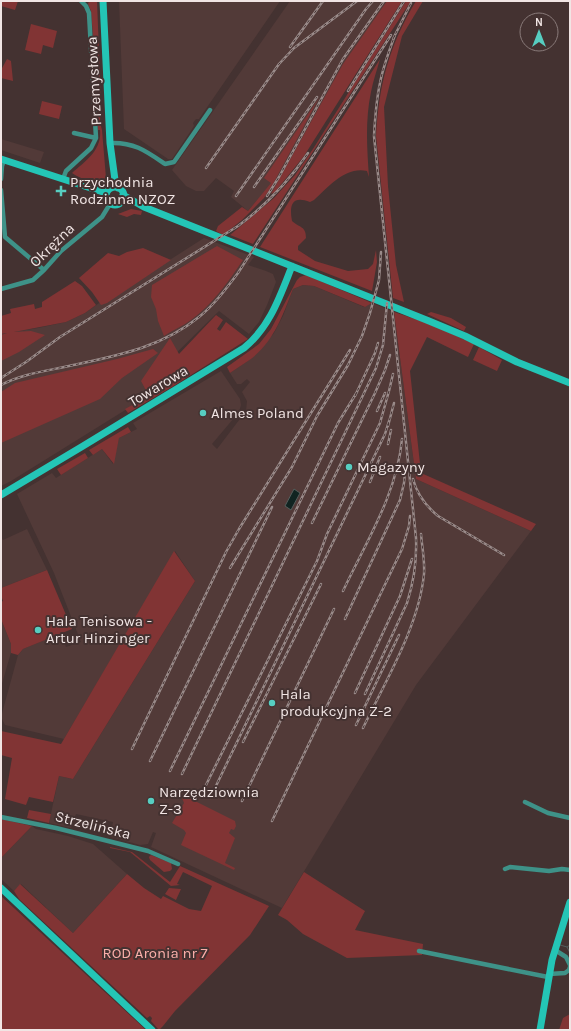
<svg xmlns="http://www.w3.org/2000/svg" width="571" height="1031" font-family="Karla,sans-serif">
  <style>
    .built { fill: #523a38 }
    .green { fill: #813434 }
    .water { fill: #112421; stroke: #545e5c }
    .lines { fill: none; stroke-linecap: round; stroke-linejoin: round }
    .stream { stroke: #545e5c; stroke-width: 1 }
    .street { stroke: #3e9288; stroke-width: 4.5 }
    .secondary { stroke: #24c5b6; stroke-width: 7 }
    .rail-casing { stroke: #9a8b8a; stroke-width: 2.5 }
    .rail { stroke: #443231; stroke-width: 1; stroke-dasharray: 3; stroke-linecap: butt }
    .poi-dot { fill: #57cec1; stroke: #443231; stroke-width: 1.5 }
    .labels { text-anchor: middle; stroke-width: 4; stroke-linejoin: round; paint-order: stroke }
    .street-label { font-size: 15px; fill: #f1e5e4; stroke: #443231 }
    .poi-label { font-size: 15px; fill: #f1e5e4; stroke: #443231; text-anchor: start }
    .park-label { font-size: 15px; fill: #fcafaa; stroke: #443231 }
  </style>
  <rect width="100%" height="100%" fill="#443231"/>
  <path class="built" d="M119 1H280L199 119H196L193 123 194 126 172 159H168L124 129Z
    M290 1H399L297 162 271 194 265 191 248 211 231 197 234 191 216 178 204 191H196L186 186 172 170Z
    M1 139 44 152 40 163 1 150Z
    M204 238 254 257 248 265 266 271 273 274 276 282 267 305 259 322 249 334 219 311 164 365 172 381 11 481 1 486V334L38 328 66 322 85 313 122 287 129 286Z
    M303 285 314 286 364 307 372 303 394 312 416 479 531 531 416 685 282 908 151 847 156 833 153 832 148 844 140 845 111 837 110 835 113 822 76 814 71 828 49 823 59 776 73 779 195 581 175 551 64 739 5 725 1 717 18 655 23 649 61 633 66 647 81 642 54 573 17 494 52 473 56 478 102 449 113 464 119 438 137 429 133 423 221 371 240 399 241 405 239 412 212 444 217 449 246 411 247 401 242 392 250 382 247 379 241 384H237L230 373 252 358 274 333 283 316 293 289Z
    M27 529 47 570 1 588V537L3 540Z
    M1 619 11 644 12 649 1 687Z
    M32 826 36 829 68 836 93 844 127 874 73 933 21 884 14 891 1 879V858Z"/>
  <path class="green" d="M1 1H18L15 10 1 6Z
    M89 1H97L101 102 100 122 102 130 106 178C94 184 83 180 72 173 86 161 102 150 100 130H98L97 113 99 112 98 78 95 76V65L97 64 96 36H93L91 11 88 4Z
    M387 1H402L304 156 275 192 271 194 343 64Z
    M406 1H411L253 244 230 235 274 198 295 175 313 149Z
    M416 1H423L402 36 384 107 388 186 396 265 404 302 393 298 376 136C379 84 389 46 416 1Z
    M31 24 57 31 53 48 43 45 41 54 25 50Z
    M7 59 11 61 13 81 1 78V70Z
    M380 59C377 70 373 81 371 92 365 120 367 149 369 177L367 171C346 166 328 187 314 200L310 202C292 195 289 205 292 221 300 228 306 226 306 238L298 246V250L315 261 348 271 368 269 373 264 376 250 377 262 372 291 260 247Z
    M319 98 273 184 264 198 242 220 223 235 216 231 218 226 242 207 248 211 271 183 264 178Z
    M42 101 62 106 59 119 39 114Z
    M131 209 142 211 141 215 134 214 127 217 118 214Z
    M217 246 243 260C228 282 213 304 191 320 183 326 173 330 164 336L158 321 156 309 151 297 152 285Z
    M143 248 171 260 107 303 101 305 92 292 79 278 108 253 119 256 127 252Z
    M306 275 372 303 365 307 314 286 303 285 293 289C283 315 274 341 251 359 244 364 237 368 230 373L227 367 259 344 271 329 297 280 300 277Z
    M75 281 82 286 96 305 85 313 66 322 14 332 31 331 45 335 19 352 1 361V335L7 333 1 334V316L11 313 10 309 34 304 35 309 42 307V302Z
    M394 312 430 324 474 344 468 357 427 337 410 371 421 473 536 524 531 531 416 479Z
    M431 312 451 318 466 327 464 331 427 314Z
    M216 315 223 320 217 329 220 331 226 322 248 339 172 387 128 413 125 409 149 396 141 381 170 338 179 354Z
    M479 347 502 360 497 371 473 360Z
    M153 349 158 353 122 378 100 399 1 443V392L15 383 117 359Z
    M128 427 131 432 119 438 114 464 102 449 93 455 89 450Z
    M85 453 88 458 61 475 57 469Z
    M174 551 195 581 73 779 59 776 53 802 29 797 26 805 5 799 12 758 1 755V731L61 744Z
    M47 570 72 629 23 649 18 655 11 653V644L1 619V602L3 601 1 595V588Z
    M183 795 235 821 236 826 234 830 231 829 229 833 235 838 225 863 235 868 234 870 181 845 186 833 184 830 172 823 184 803 182 798Z
    M29 810 51 814 49 823 27 818Z
    M1 819 32 826 1 858Z
    M110 847 132 852 170 882 180 866 269 906 250 935 175 1011 163 1026 159 1030 151 1021 152 1018 150 1016 147 1018 19 899 14 891 20 884 73 933 127 874 144 888 161 899 163 896 189 909 201 911 212 886 183 872 177 884 180 885 171 886 130 852 110 848Z
    M151 855 171 863 172 869 170 871 164 872 150 860 149 857Z
    M304 872 365 911 355 930 423 944 422 955 347 958 303 934 287 920 278 915Z
    M169 888 181 889 176 900 165 894Z
    M1 896 146 1030H1Z
    M570 1014V1030H559L563 1018Z"/>
  <path class="water" d="M294 489 300 493 291 510 285 506Z"/>
  <g class="lines">
    <path class="stream" d="M560 945 567 947
      M570 945 567 947 570 953"/>
    <path class="street" d="M74 133 96 138
      M110 143C134 142 146 151 165 164L174 162 210 110
      M1 179 2 166 4 160
      M63 179 66 171 91 148 96 138 89 13 86 6 81 1
      M1 190 5 237 44 270
      M1 289 33 280 44 270 61 251 102 217 110 204
      M525 802 548 813 570 818
      M1 817 56 828 148 851 178 864
      M505 869 510 867 549 871 562 869 570 870
      M555 950 566 957 570 965
      M419 951 548 977
      M549 974 565 973 569 970 570 967"/>
    <path class="secondary" d="M103 1 110 143 115 180 118 188
      M1 159 106 193
      M106 196a9 9 0 1 1 18 0a9 9 0 1 1-18 0Z
      M123 195 144 207 429 321 465 336 517 362 570 383
      M1 495 83 446 244 348C270 327 280 296 292 266
      M1 888 152 1030
      M540 1030 552 960 570 902"/>
    <g class="rail-casing">
      <path id="rail" d="M393 39 411 3
        M290 47 323 1
        M348 91 404 1
        M206 168 279 64 294 48 357 1
        M254 187 317 97
        M236 196 366 9 373 1
        M267 196 279 177 343 59 384 1
        M1 378 26 362 60 337 238 226C265 206 289 181 308 153
        M1 385C22 374 46 371 69 366 115 356 161 348 199 317 214 305 226 289 238 273L391 35
        M355 396 375 353 378 343
        M377 411 385 393
        M388 426 394 403
        M388 444 391 430
        M413 479C417 495 426 506 438 516L504 555
        M370 482 380 457
        M312 523 375 393 385 370 390 355
        M230 568 292 467 317 416 348 365 362 336 370 313 379 280 381 252
        M343 591C366 542 397 494 402 439
        M345 619 400 500 404 483 405 473
        M355 693 400 596 412 559
        M365 694 407 603C414 581 417 561 416 538L374 136C375 119 376 101 380 83 383 67 389 51 395 35
        M356 725 399 635
        M363 728C385 682 419 626 424 574 425 561 422 547 421 534
        M243 742 321 584
        M132 749 226 552 239 529 350 350
        M150 761 272 507
        M170 771 338 423 357 392
        M182 774 376 368 383 345 387 303
        M206 785 317 561 327 534 380 423 389 391 393 374
        M215 788 385 434 389 421
        M242 801 334 609
        M272 821 402 549 409 526 410 516"/>
    </g>
    <use href="#rail" class="rail"/>
  </g>
  <g class="poi-dot">
    <path d="M59 185h4v4h4v4h-4v4h-4v-4h-4v-4h4z"/>
    <circle cx="203" cy="413" r="4"/>
    <circle cx="349" cy="467" r="4"/>
    <circle cx="38" cy="630" r="4"/>
    <circle cx="272" cy="703" r="4"/>
    <circle cx="151" cy="801" r="4"/>
  </g>
  <g class="labels">
    <g class="street-label">
      <text transform="translate(94 81) rotate(-93)" y="5">Przemysłowa</text>
      <text transform="translate(52 245) rotate(-44)" y="5">Okrężna</text>
      <text transform="translate(158 386) rotate(-31)" y="5">Towarowa</text>
      <text transform="translate(93 825) rotate(14)" y="5">Strzelińska</text>
    </g>
    <g class="poi-label">
      <text x="70" y="187">Przychodnia<tspan x="70" dy="17">Rodzinna NZOZ</tspan></text>
      <text x="211" y="418">Almes Poland</text>
      <text x="357" y="472">Magazyny</text>
      <text x="46" y="626">Hala Tenisowa -<tspan x="46" dy="17">Artur Hinzinger</tspan></text>
      <text x="280" y="699">Hala<tspan x="280" dy="17">produkcyjna Z-2</tspan></text>
      <text x="159" y="797">Narzędziownia<tspan x="159" dy="17">Z-3</tspan></text>
    </g>
    <g class="park-label">
      <text x="155" y="958">ROD Aronia nr 7</text>
    </g>
  </g>
  <rect width="571" height="1031" fill="none" stroke="#f1e5e4" stroke-width="4"/>
  <g transform="translate(539 32)"><circle r="19" fill="#443231" stroke="#897a79"/>
  <path d="M0-3L7 15L0 10L-7 15Z" fill="#57cec1"/>
  <text y="-6" font-size="11" font-weight="bold" text-anchor="middle" fill="#f1e5e4">N</text>
  </g>
</svg>
